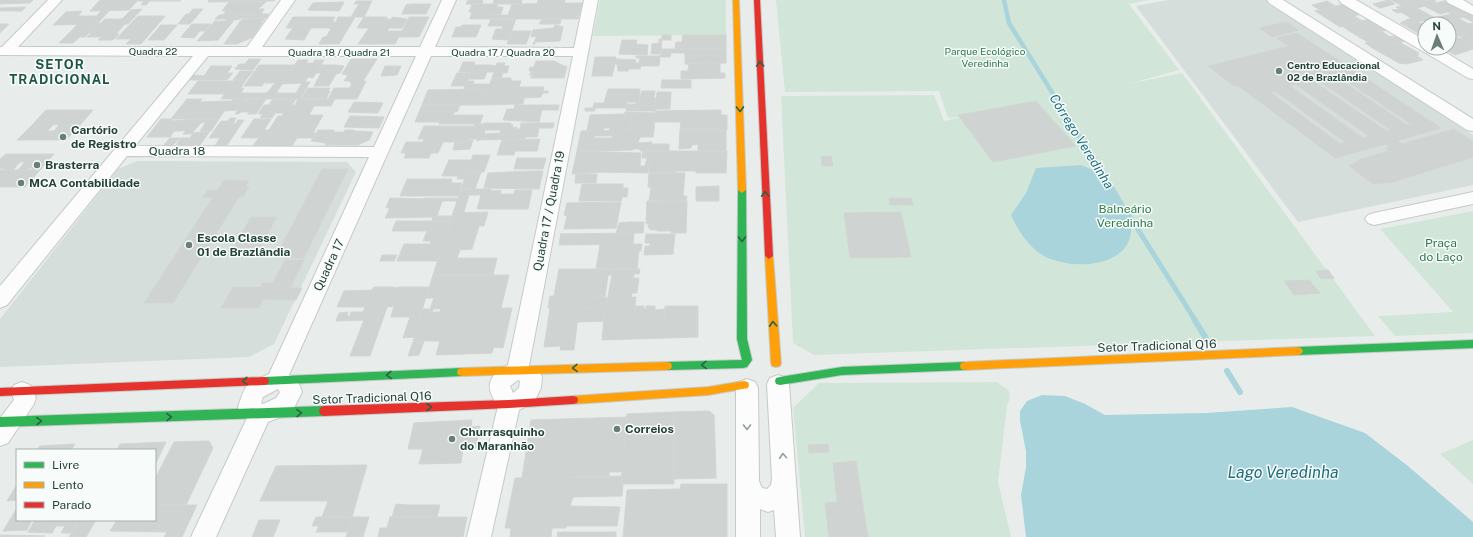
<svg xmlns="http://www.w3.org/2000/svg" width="1473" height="537" font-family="'Public Sans',sans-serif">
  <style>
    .built { fill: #d6dedb }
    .green { fill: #d1e6d8 }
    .water { fill: #a9d4db }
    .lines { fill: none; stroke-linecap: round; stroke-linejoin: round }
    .stream-far2 { stroke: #a9d4db; stroke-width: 4.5 }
    .stream-far1 { stroke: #a9d4db; stroke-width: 5 }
    .stream { stroke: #a9d4db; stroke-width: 6 }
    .building { fill: #cfd4d2; stroke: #d1d6d4; fill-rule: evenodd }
    .street-casing { stroke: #c5cac8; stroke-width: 2 }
    .fast-casing { stroke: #c3cbc8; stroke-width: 2 }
    .slow-casing { stroke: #c3cbc8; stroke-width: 2 }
    .jam-casing { stroke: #c3cbc8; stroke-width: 2 }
    .street { fill: #fcfcfc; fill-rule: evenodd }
    .fast { fill: #30b455; fill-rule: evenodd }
    .slow { fill: #ff9f0a; fill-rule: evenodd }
    .jam { fill: #e5322d; fill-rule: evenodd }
    .oneway { stroke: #286442 }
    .oneway2 { stroke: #909f9b }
    .poi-dot { fill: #697e78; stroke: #f7fbf9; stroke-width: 1.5 }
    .labels { text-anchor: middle; stroke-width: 3; stroke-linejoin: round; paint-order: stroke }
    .far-street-label { font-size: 10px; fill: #24423a; stroke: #f7fbf9 }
    .far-park-label { font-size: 10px; fill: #2d7a4b; stroke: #f7fbf9 }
    .far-poi-label { font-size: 10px; font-weight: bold; fill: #24423a; stroke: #f7fbf9; text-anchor: start }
    .poi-label { font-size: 12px; font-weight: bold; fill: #24423a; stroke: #f7fbf9; text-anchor: start }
    .street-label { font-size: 12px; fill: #24423a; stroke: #f7fbf9 }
    .park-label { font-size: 12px; fill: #2d7a4b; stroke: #f7fbf9 }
    .far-district-label { font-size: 13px; font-weight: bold; letter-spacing: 1px; fill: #1f5548; stroke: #f7fbf9 }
    .water-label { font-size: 13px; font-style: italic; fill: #1c6f80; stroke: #f7fbf9 }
    .near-water-label { font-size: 16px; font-style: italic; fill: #1c6f80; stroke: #f7fbf9 }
  </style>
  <rect width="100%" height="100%" fill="#e8edeb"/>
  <path class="built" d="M1168 0H1267L1473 135V185L1298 222 1136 6Z
    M137 161 347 162 356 172 274 344 249 357 0 367V319L118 169Z"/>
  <path class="green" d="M600 0H726V35L593 36Z
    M776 0H1148L1129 4 1179 70 1128 84 1182 73 1375 336 814 355 793 343 781 96 934 95 944 121 963 117 948 118 939 91 785 92Z
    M1473 211V333L1395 336 1378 316 1453 312 1380 229Z
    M997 382 1009 391 1010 398 1007 406 998 482 1011 537H805L793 408 819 383Z
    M1473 440V484L1440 454Z"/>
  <path class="water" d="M1081 165C1106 175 1110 178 1123 202 1154 258 1090 275 1048 258 1031 251 1018 231 1011 215L1026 193 1036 168Z
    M1042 395 1065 396 1085 404 1105 415 1206 413 1292 407 1365 433 1408 466 1473 522V537H1026L1021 495 1026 467V451L1020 421V411L1027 401Z"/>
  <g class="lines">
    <path class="stream-far2" d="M1004 0 1009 23 1084 144"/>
    <path class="stream-far1" d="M1084 143 1108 182
      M1127 212 1195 320"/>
    <path class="stream" d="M1194 319 1207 340
      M1227 371 1240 392"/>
  </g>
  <path class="building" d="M0 0H33L30 3 0 4Z
    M100 0H151L146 5H141L144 1H137L129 10 90 11Z
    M151 0H181L180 1H150Z
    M209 0H275L274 1 208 2Z
    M468 0H479L483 1 482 4H466Z
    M494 0H522L521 4H493Z
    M538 0H565L564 3 537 4Z
    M1389 0 1395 4 1380 8 1373 4Z
    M1391 0H1403L1417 8 1397 13 1392 10 1399 9 1396 7 1402 6Z
    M1403 0H1425L1426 1 1411 4Z
    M1431 0H1436L1433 1 1437 3 1417 8 1411 4Z
    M356 1H372L364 17H351L359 4H354Z
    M1327 1 1335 6 1320 10 1312 5Z
    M1444 1 1462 11 1451 14 1448 12 1440 14 1424 6Z
    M229 2H266L258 9H264L261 14H224L226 11H222Z
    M344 2 339 11 308 10 313 3Z
    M564 3H582L578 19H516L521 4Z
    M411 4H431L426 14H402L406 5Z
    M472 4H498L497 7H503L501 14 488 15H508L512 4H521L516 19H470L472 12H469Z
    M1344 4 1361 14 1354 16 1362 21 1340 27 1315 11Z
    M26 7 22 11H0V8Z
    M1417 8 1435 18 1404 25 1400 23 1411 18 1401 12Z
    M142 9 128 24H125L116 34H119L113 40H98L101 37H87L91 33H89L97 24 101 23 105 19H122L131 10Z
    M193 9H203L190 24H178L186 14H189Z
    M110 10 97 24 53 25 66 12 82 11 78 16H97L101 11Z
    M1465 10 1473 15V22L1463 17 1453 20 1460 19 1469 24 1454 28 1449 24 1435 18Z
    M239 14 218 40 197 41 215 21H225L227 19H215L219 15Z
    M239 14H269L266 18H241L240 19 235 20Z
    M138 16H165L141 44H126L131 39H116Z
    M293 17H335L329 28H311L304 40 285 39 293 28H286Z
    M338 17H355L339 44H319L323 37H326L331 29 329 28 333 22H336Z
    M364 17H387L372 44H358L369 28H357Z
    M392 17 407 19 402 28H389L387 31H402L395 44H371L386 19H392Z
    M409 17H429L419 37H399Z
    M265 18 253 37 237 44H224L242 19Z
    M1436 18 1446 24H1425V36H1423L1404 25 1418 22 1422 24 1432 22 1428 20Z
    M491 19H516L508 40 492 39 496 29H502L503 26H488Z
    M542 19H561L560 24H539Z
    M1370 19 1379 24 1351 32 1342 26Z
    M1286 22 1299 30 1272 37 1259 28Z
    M1473 23V39L1454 28 1469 24Z
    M0 24H9L0 33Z
    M97 24 85 37H80L73 43H59L77 25Z
    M192 24H211L205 31H200L194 38 181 37Z
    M1379 24 1388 30 1359 37 1351 32Z
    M161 25H177L164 40H148Z
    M462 25H481L476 37H452L456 27H461Z
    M555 25 563 27 560 41 535 42V44H533L537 36 531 37 533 30 554 28Z
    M1454 28 1473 39 1449 45V36L1454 35 1460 39 1463 38 1449 32V30Z
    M512 31H531L526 44H507Z
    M1381 31 1390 37 1368 42 1359 37Z
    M1297 33 1441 128 1397 141 1402 144 1454 129 1473 141V157L1393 182 1373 184 1349 166 1361 159 1389 151 1386 148 1390 147 1386 144 1335 158 1237 85 1234 86 1208 66 1289 46 1276 38ZM1332 74H1336L1411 124 1407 125ZM1316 79 1376 120 1391 130 1386 131 1312 80ZM1295 84 1369 136 1363 138 1290 86ZM1275 91 1345 142 1340 144 1270 92Z
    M662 35H671V40H662Z
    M683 35H726V49H675L676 42H682Z
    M1397 35 1406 41 1374 49 1365 43Z
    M659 39H662L661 54H651L652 44 659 43Z
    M1473 39V49L1462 42Z
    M622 40H637L636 44 648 45 647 55 619 54Z
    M1399 42 1419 53 1417 54 1419 55 1417 56 1423 60 1406 64 1399 63 1374 49Z
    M1461 42 1473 49 1455 55 1442 48H1449V45Z
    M661 49H726V63L685 64V53H671L670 57H660Z
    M636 56H660L659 66H641L640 69H629L628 71H618L617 64H615L612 76H592L595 57H616V59L636 60 635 63H639L640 58H636Z
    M249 59H261L253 70 235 69 239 64H245Z
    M351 59H377L363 81H366L357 99H328L334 88H350L352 83H350L351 81H344L348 75 342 74Z
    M298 60H308L306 63H313L315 60H324L313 78 308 77 305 82H310L300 99H272L276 93H296L302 83 282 84Z
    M536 61H554L564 66H567L564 78H531L532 75H529L532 71H529L530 67H534Z
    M463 62H475L471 72H459Z
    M497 63H505L504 66H509L507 73H503L501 78H492Z
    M689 63H720V73H725V78L681 79V71H688Z
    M259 65H295L272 99H233L240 88H244L241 93H267L275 83H264L262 86H244Z
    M320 65H337L344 66 340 73 336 74 329 86H314L321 73H316Z
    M474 65H490L496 66 493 72H487L484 79H468Z
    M211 66H232L227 73H233L227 80H190L193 75 204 76Z
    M385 66H401L397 75 381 76Z
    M240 71H253L246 80H233Z
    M457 73H471L465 86H451Z
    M492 78H511V81H521L519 87H544L543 91H548V93H543L541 97 524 98 523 104 483 105Z
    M235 80H246L233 99H221Z
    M662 80H691V88H661Z
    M198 81H234L224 94H188Z
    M467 81H474L473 84H490L488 89H464Z
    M308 88H330L328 91H330L326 99H301Z
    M488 89 483 105H422L428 90Z
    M608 89H640L639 100 642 91H655L654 98H656L655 111H626L627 104H636V102H627L626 108H595V111H585V108H593L594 103H604Z
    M657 92H671L670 109H655Z
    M187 99H202L199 102 231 101 219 119H171Z
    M233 99H247L245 102H246L249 99H258L249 112H241L239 114H235L238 110 224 111Z
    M258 99H266L256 114H248Z
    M273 99H284L272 118H260L263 114H258L264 105H269Z
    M284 99H296L292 105H295L298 99H309L281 146H253L264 130H269L278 116H282L284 113H275Z
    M309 99H335L331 106H314L309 115H323L313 133H316L313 138H297L292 146H281Z
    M1036 101 1076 146 993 162 958 115Z
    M354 102 383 103 378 113 348 112Z
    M422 105H460L457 112H454L453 115H483L480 124H439L440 122H415Z
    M515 105H559L558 110H542L539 122 503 120 507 109H514Z
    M46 110H93L80 125H72L73 123 68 125 33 124Z
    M721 110V115H727V130H680L681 122H655V111Z
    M625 112 655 113 654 130H630L631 119 629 131H616L617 128 614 131H609L610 128H604L603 131H587L590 115 624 114 623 118H624Z
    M350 116 384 117 379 128 344 127Z
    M230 118H236L233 124H235L238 120H244L227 145 215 146 220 138H209L221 121H228Z
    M161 119H172L171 121 186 120 187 119H219L211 131H200L206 122 201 123 191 134H183L186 131H174L170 137H147Z
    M254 119H271L259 138H241Z
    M484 123H511V125H513L512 128 517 127V129H520L521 123H554L553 128H535L539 129 537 137H526L525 139 478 140ZM485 130H501L500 133 484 134Z
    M33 124 53 125 47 131H54L59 125H80L66 140H17Z
    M475 124H484L478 141H477V139H469L468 142H443L438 153H431L429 158H404L406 153H401L406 142H423L424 139H418L424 126H474Z
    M318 130H334L333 132H344L345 130H354V131L373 132 369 140 358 145H325L326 143 311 141Z
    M654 130 653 137H640L638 143 652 142 651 151H640V149H633V150L577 151 581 131ZM594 136H613L612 138H594Z
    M680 130H726V151H698V144L692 145 691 148 679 149Z
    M210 131 200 145H176L181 138H190L193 133Z
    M170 138H180L172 146 164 145Z
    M540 139 537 151H515L514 155H497L502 140Z
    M469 140H473L470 149 453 150 455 142H468Z
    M652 144H669V151H651Z
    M577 151 641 153 640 166H645L647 158H642L643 151H651L648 173 601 172 572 174Z
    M651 151H727L726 173H696V171H676V170V173H649Z
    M6 154H54L40 170H31L33 168H30L27 170H18L25 162H20L13 170H3L5 168 0 169V159Z
    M473 155H490L484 172H467Z
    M831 156 833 166H822L821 157Z
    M517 158H546L543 169H514Z
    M449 160H471L465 179H457L458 176H442Z
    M322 169H348L304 258H275Z
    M0 170H40L25 187H0Z
    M530 171H543L539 189 484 188 488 173Z
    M467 172H481L475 189H461Z
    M649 173H685L683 196H687L686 201 649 202 651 187H648Z
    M576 174H597L596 183H575Z
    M407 179H452L451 183H462L458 196H400Z
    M224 180 249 181 245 187H249L243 197H239L173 303H144L213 197H203L208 190H218Z
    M582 184H623V188H628L627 197H622L621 201H579Z
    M719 186V201H696V187Z
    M461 189H491V191L501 190 500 194H514L515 190H532L528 209H477L481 195H469L464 212 453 213Z
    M390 198 424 199 425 198H459L457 201H442L437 216H452L451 221H432L433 217 385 218 390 208H386Z
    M889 198H911L913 205H890Z
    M647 201H687L686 233H671V231H657V230H650V228H648L649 224H646Z
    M621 202 616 228 564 229 567 216 564 215 567 203Z
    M488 212 484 226H479L472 249 460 250 457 258H497L493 275H433L453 213Z
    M901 212 911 257 850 258 844 213Z
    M251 217H277L259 249H233Z
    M396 221H451L437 261H397L404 244H430L431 241H423L427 231H392Z
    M630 222H644L643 233H616L619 223Z
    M561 233 562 234 634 233 633 244 559 245Z
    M646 234H675L673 254 644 255 645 246H650V243H645Z
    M642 244 641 251H639L637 269H596L600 245Z
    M382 255H397L394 261H380Z
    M285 260H304L290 288H302L296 300 263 299 259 308H221L233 287H261L262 283H273Z
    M559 269H613L611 275H608L605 297H586L608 298 606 307 548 308 550 296H554Z
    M613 269H640L639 274H634L633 278H639L637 293H632L631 297H636L635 306 606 307Z
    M1328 270 1334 278 1321 279 1316 271Z
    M433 275H509L501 308 430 309 434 298H426Z
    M1309 280 1320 293 1294 295 1284 281Z
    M374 287H394L370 356H350L364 320 336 321 339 313 348 312 347 316H350L351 312H363L365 307H337L344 291 372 290Z
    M401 287H429L414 337 403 338 410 317H391L394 306 387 307 394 288Z
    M635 306H644V309H646V306H655V310L665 309 664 338 633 339Z
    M635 306 633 339 602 340 605 307Z
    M665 306H698V337L664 338Z
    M579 307 574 350H560L561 346 544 347 550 308Z
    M579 307H605L604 321 577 322Z
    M512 308 503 348 494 347 492 353 436 355 440 341H413L422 309H433L432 312H440L441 309Z
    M424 341 419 355 408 356 413 342Z
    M709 411 714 415 715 441 674 443V412Z
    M674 412V484H621L627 414Z
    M627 417 622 472H609V477L522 478 531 420Z
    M472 420 471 427 480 426 476 447 463 448 461 463 419 464 423 449H408L414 423Z
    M209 441 213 448 186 505H155V479L174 442Z
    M715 441 716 478 674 479V443Z
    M166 442 155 465V450H117L120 444Z
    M75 444 71 450H37L40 446Z
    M828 444 829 452 809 453 808 445Z
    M856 461 868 537H829L825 503 837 502 833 463Z
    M367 465 352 517H322L328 501H260L276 466Z
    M622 476 621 484H623L622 496 573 497 570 506 620 507 617 526H566V528H505L515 478Z
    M681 484H727V537H623L627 490 680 489Z
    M17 485V500L7 501 13 491Z
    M396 504 408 505H440L437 517H392Z
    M155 505H197L182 537H164L167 532 110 531 117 520H155Z
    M17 508V520H32L27 530 3 531Z
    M316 517H352L347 532H316L319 526H312Z
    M352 517H369L363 537H346Z
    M390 517H467L463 537H378L380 528H387Z
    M35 520H79L72 533H61L65 526H56L52 533 28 532Z
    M79 520H96L86 537H69Z
    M259 520H280L273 537H252Z
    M511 528H552L551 537H510Z
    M558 532H616V537H557Z
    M0 535 45 536 0 537Z"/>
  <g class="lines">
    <g class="street-casing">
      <path id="street" d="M48 0H62L18 47H247L281 0H295L262 47H420L442 0H456L435 47 574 48 584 0H598L529 366 539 371 542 377 541 388 534 402 519 410 491 537H467L498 406C484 386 488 376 508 365L573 56H431L289 375C298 379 299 383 302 392L292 412 268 422 216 537H191L247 418 241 414 238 407C246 382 246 384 269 374L369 157 127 156 7 305 0 308V286L193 56 0 55V47H2ZM208 56H416L374 147 135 146ZM518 380 520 381 519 388 513 393 510 386ZM278 389 280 392 276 398 263 404 261 403 263 397Z
        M1267 0H1283L1473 119V131L1467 130 1269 3Z
        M1339 0H1356L1425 40V48H1438L1473 69V79L1468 78 1341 3Z
        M1446 0H1463L1473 6V15L1448 3Z
        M1473 192V204L1374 225 1368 223 1365 219 1368 215 1374 213Z
        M778 375 786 378 789 384 800 537H776L774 510 768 512 760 509V537H736V388L739 382 747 379 755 382 758 388 759 481 762 488 767 489 771 485 772 479 767 384 770 378Z
        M22 382 30 385 36 398 34 404 8 443 0 446V418L14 400 11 391 14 385Z"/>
    </g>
    <g class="fast-casing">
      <path id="fast" d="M742 187 746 190 747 339 752 360 747 367 743 368 667 370 663 369 662 366 663 363 667 362 742 360 737 339 738 190Z
        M1473 340V348L1298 355 1295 354 1293 351 1295 348 1298 347Z
        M965 362 969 363 970 366 969 369 965 370 842 375 780 385 776 384 775 381 776 378 780 377 842 367Z
        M462 368 466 369 467 372 466 375 462 376 264 385 260 384 259 381 260 378 264 377Z
        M324 406 328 408 329 411 328 414 324 416 0 427V417Z"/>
    </g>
    <g class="slow-casing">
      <path id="slow" d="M733 0H739L746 190 742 193 738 190Z
        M769 253 773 256 781 363 780 366 776 367 772 366 771 363 765 256Z
        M1298 347 1301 348 1303 351 1301 354 1298 355 965 370 961 369 960 366 961 363 965 362Z
        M667 362 671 363 672 366 671 369 667 370 462 376 458 375 457 372 458 369 462 368Z
        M744 381 748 382 749 385 748 388 708 395 573 404 569 403 568 400 569 397 573 396 708 387Z"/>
    </g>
    <g class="jam-casing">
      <path id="jam" d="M754 0H760L773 256 769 259 765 256Z
        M264 377 268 378 269 381 268 384 264 385 0 396V388Z
        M573 396 577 397 578 400 577 403 573 404 509 408 324 416 320 414 319 411 320 408 324 406 509 400Z"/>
    </g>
    <use href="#street" class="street"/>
    <use href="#fast" class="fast"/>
    <use href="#slow" class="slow"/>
    <use href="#jam" class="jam"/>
  </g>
  <defs><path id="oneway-chevron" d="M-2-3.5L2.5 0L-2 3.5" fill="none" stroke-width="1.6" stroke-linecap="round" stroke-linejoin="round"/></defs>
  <g class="oneway">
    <use href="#oneway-chevron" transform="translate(760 64) rotate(-92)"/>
    <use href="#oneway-chevron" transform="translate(740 109) rotate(89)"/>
    <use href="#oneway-chevron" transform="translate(765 194) rotate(-93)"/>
    <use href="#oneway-chevron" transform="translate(742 239) rotate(90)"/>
    <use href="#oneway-chevron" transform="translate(773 324) rotate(-93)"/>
    <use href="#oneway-chevron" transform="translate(704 365) rotate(178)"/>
    <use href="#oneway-chevron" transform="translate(575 368) rotate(178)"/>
    <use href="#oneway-chevron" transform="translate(389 375) rotate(178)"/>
    <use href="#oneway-chevron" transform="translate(245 381) rotate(177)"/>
    <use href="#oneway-chevron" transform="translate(429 407) rotate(-2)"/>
    <use href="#oneway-chevron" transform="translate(299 413) rotate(-2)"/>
    <use href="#oneway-chevron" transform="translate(169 417) rotate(-2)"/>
    <use href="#oneway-chevron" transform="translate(39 421) rotate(-2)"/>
  </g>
  <g class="oneway2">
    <use href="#oneway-chevron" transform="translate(747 427) rotate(90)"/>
    <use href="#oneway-chevron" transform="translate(783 456) rotate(-94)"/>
  </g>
  <g class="poi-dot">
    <circle cx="1279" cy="71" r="4"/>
    <circle cx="63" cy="137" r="4"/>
    <circle cx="37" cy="165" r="4"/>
    <circle cx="21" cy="183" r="4"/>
    <circle cx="189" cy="245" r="4"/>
    <circle cx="617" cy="429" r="4"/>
    <circle cx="452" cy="439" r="4"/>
  </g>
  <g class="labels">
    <g class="far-street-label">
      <text x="153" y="55">Quadra 22</text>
      <text x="339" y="56">Quadra 18 / Quadra 21</text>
      <text x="503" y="56">Quadra 17 / Quadra 20</text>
    </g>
    <g class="far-park-label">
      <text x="985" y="55">Parque Ecológico<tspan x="985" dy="12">Veredinha</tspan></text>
    </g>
    <g class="far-poi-label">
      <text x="1287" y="69">Centro Educacional<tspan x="1287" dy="12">02 de Brazlândia</tspan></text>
    </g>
    <g class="poi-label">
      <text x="71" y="134">Cartório<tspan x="71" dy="14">de Registro</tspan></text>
      <text x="45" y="169">Brasterra</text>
      <text x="29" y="187">MCA Contabilidade</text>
      <text x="197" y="242">Escola Classe<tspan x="197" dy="14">01 de Brazlândia</tspan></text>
      <text x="625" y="433">Correios</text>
      <text x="460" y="436">Churrasquinho<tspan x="460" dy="14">do Maranhão</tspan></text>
    </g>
    <g class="street-label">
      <text x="177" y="155">Quadra 18</text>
      <text transform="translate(549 211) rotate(-79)" y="4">Quadra 17 / Quadra 19</text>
      <text transform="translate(329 265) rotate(-65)" y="4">Quadra 17</text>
      <text transform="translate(1157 346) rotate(-2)" y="4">Setor Tradicional Q16</text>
      <text transform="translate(372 398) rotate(-2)" y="4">Setor Tradicional Q16</text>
    </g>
    <g class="park-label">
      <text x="1125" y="213">Balneário<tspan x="1125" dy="14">Veredinha</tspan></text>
      <text x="1441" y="247">Praça<tspan x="1441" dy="14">do Laço</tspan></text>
    </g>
    <g class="far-district-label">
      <text x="60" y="69">SETOR<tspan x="60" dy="15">TRADICIONAL</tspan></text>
    </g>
    <g class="water-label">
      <text transform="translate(1082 141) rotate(58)" y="5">Córrego Veredinha</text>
    </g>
    <g class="near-water-label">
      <text x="1283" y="478">Lago Veredinha</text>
    </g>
  </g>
  <rect x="16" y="449" width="140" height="72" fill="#f7fbf9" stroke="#a3b1ad"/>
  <rect x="24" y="462" width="20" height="6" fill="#30b455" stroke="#a3b1ad"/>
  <text x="52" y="469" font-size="12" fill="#24423a">Livre</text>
  <rect x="24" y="482" width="20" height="6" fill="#ff9f0a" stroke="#a3b1ad"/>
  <text x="52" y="489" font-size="12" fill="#24423a">Lento</text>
  <rect x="24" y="502" width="20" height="6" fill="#e5322d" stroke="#a3b1ad"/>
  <text x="52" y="509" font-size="12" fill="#24423a">Parado</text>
  <g transform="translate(1437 36) rotate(358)"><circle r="19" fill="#f7fbf9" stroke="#a3b1ad"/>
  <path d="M0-3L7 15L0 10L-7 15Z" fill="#697e78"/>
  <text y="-6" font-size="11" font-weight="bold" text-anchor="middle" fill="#24423a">N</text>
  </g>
</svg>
